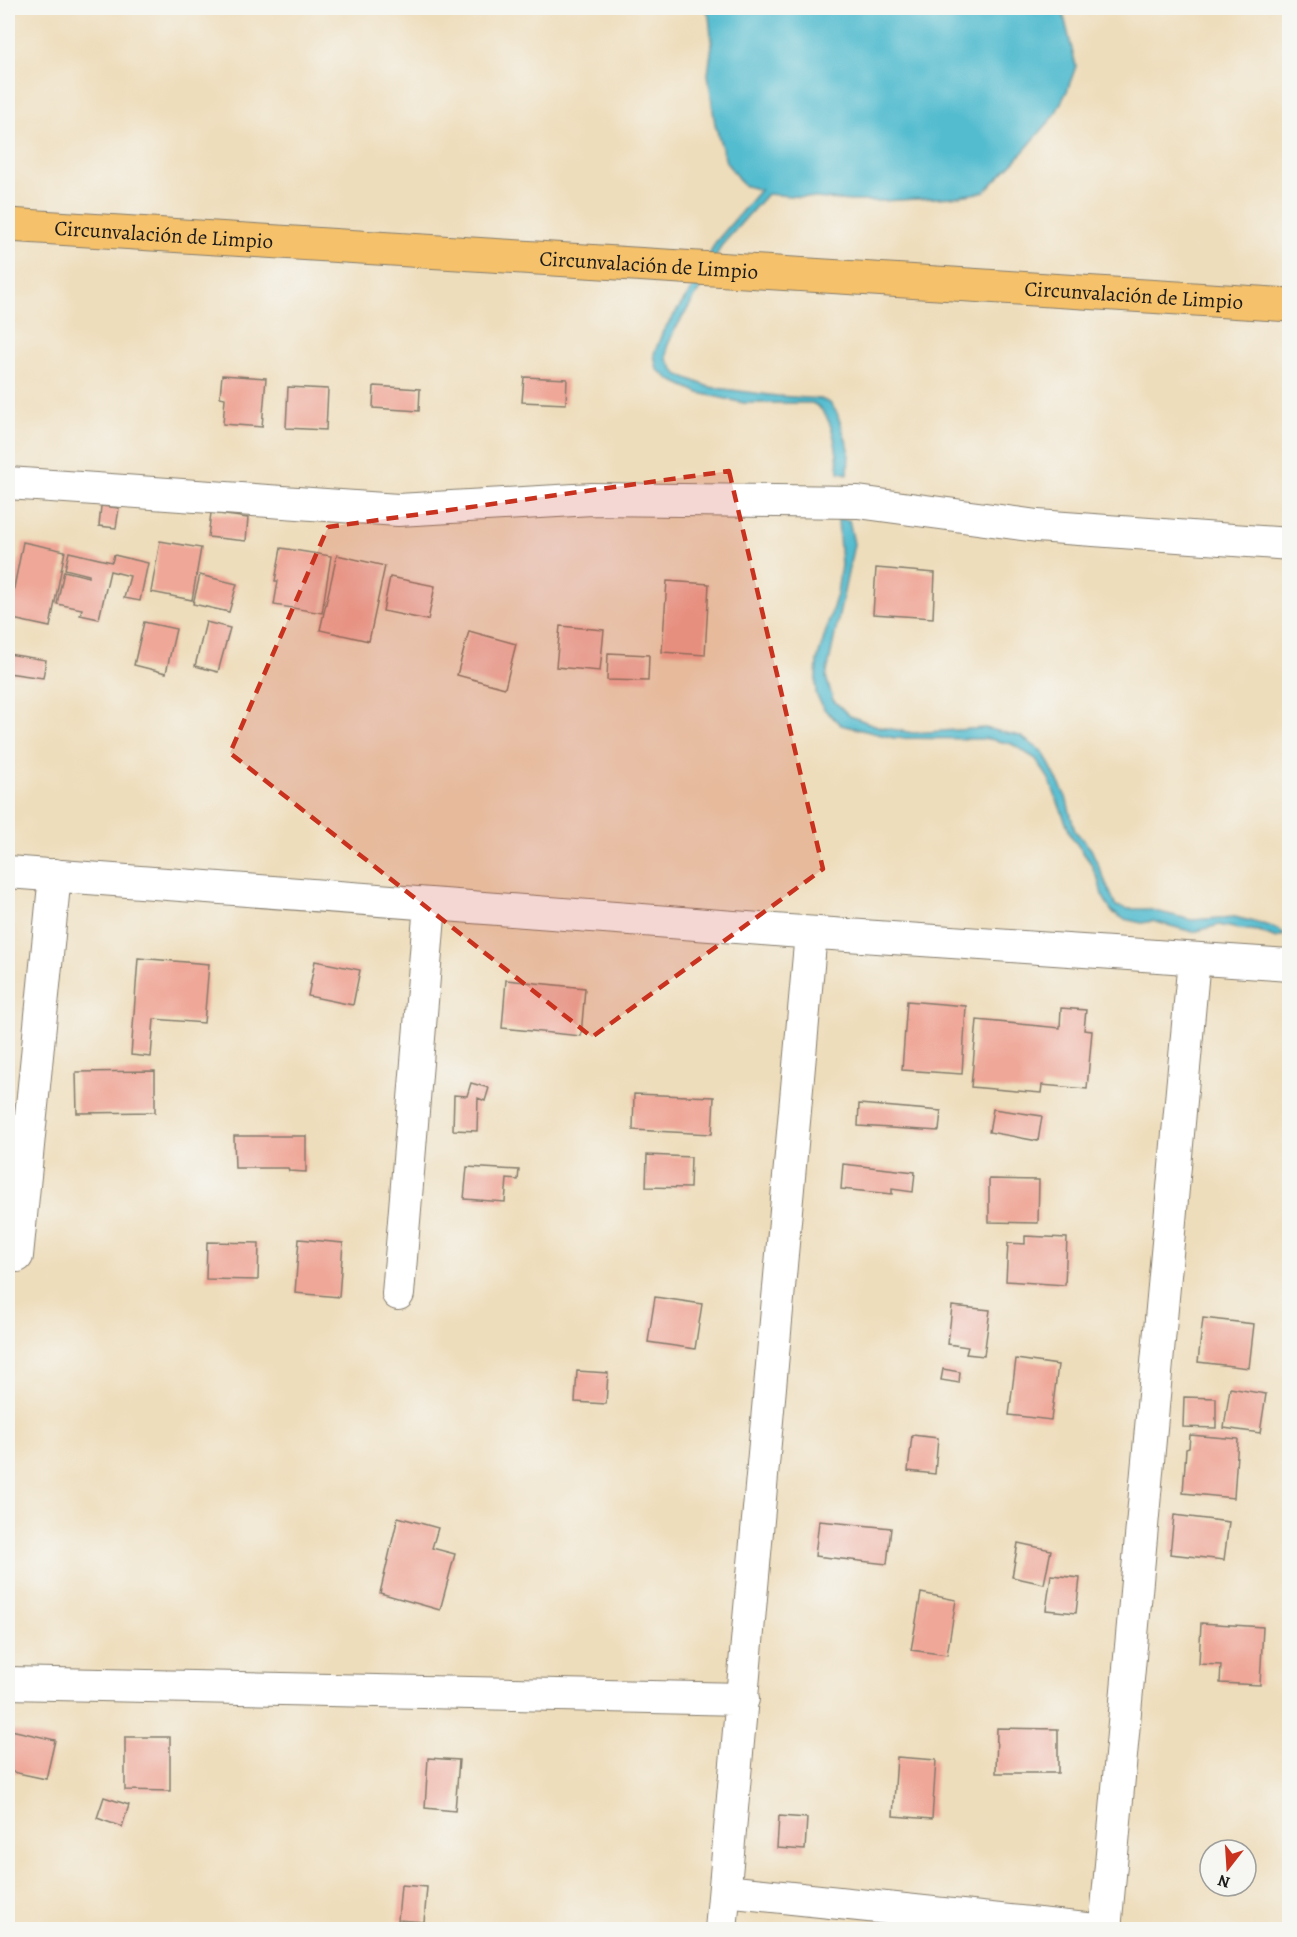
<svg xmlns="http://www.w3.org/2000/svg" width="1297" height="1937" font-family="Alegreya,serif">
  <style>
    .water { fill: #53bccf; stroke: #386c76; stroke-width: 1.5 }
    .building { fill: #efa798 }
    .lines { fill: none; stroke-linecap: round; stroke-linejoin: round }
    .street-casing { stroke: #857c6c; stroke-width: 34 }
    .highway-casing { stroke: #857c6c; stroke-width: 35 }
    .street { stroke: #fff; stroke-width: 32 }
    .highway { stroke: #f5c16b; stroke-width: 33 }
    .marked { fill: #c8321e; fill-opacity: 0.2; stroke: #c8321e; stroke-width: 4.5; stroke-dasharray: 12 8; stroke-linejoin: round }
    .labels { text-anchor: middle; stroke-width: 4.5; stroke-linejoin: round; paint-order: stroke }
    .street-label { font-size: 21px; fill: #1c1c1c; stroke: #f6f6f2 }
  </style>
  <rect width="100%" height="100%" fill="#f6f6f2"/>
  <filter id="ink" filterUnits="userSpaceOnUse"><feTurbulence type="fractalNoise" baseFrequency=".0167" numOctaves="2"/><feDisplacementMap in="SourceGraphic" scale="12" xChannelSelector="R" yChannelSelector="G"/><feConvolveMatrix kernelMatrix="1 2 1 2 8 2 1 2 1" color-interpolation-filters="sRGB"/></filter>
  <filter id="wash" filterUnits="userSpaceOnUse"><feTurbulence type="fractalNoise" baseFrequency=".008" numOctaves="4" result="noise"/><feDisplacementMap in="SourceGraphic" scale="24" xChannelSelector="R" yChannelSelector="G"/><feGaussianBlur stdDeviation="1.35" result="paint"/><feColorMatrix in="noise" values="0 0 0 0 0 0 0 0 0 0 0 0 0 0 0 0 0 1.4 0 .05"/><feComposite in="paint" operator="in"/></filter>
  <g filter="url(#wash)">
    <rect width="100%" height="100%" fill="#edb"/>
    <path class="water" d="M706 8H1062L1076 66 1067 91 1054 116 1016 160 984 192 953 197 881 201H851L767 194 721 246 701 287 674 331 667 347V359L677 374 709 387 777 396 821 399 830 403 837 413 849 449 848 474 839 472C837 452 834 412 812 403H744L699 393 671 380 657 369 654 354 663 331 696 283 715 243 760 190 743 185 726 162 715 124 708 74 712 45 709 16Z
      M838 519 849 520 854 544 826 677 833 700 850 716 880 727 913 733 985 728 1020 736 1043 752 1066 797 1075 831 1091 849 1116 906 1128 909H1147L1192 920 1235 917 1270 926 1281 931 1284 935 1276 938 1259 931 1239 929 1219 925 1193 932 1152 921 1142 923 1124 919 1112 912 1102 895 1099 882 1090 862 1071 836 1049 779 1036 759 1012 744 989 739 894 738 841 725 824 709 816 694V678L817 661 837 594 841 565Z"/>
    <g id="blocks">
      <path class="building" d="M222 375 266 378 262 427 223 424 225 398 220 397Z
        M524 377 567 379 566 404 522 402Z
        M374 386 420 389 419 411 373 408Z
        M288 387 328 389 326 430 286 428Z
        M101 506 119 508 116 528 99 526Z
        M211 513 248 518 246 541 208 537Z
        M160 541 201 548 192 600 151 592Z
        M23 542 65 551 50 627 8 618Z
        M281 548 331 556 322 613 274 605 278 581H275Z
        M69 552 112 562 114 555 148 563 140 601 124 598 130 576 110 571 99 619 80 615 82 609 57 604 64 571 89 577V575L65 569Z
        M337 555 385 566 369 641 320 630Z
        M876 568 935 573 933 618 873 614Z
        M200 575 237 584 229 612 193 604Z
        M390 577 435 586 428 620 383 611Z
        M667 581 709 584 705 655 662 652Z
        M144 622 176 629 166 673 134 665Z
        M206 622 230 628 218 672 195 666Z
        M560 626 604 630 600 671 556 667Z
        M469 631 516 644 505 688 457 675Z
        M608 653 649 655 648 681 607 680Z
        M8 654 46 660 43 678 8 673Z
        M138 958 209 964 204 1023 154 1019 151 1057 131 1055Z
        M315 961 360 970 353 1005 308 996Z
        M506 980 585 988 581 1036 502 1028Z
        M907 1001 966 1006 962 1074 902 1070Z
        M1061 1008 1086 1010 1084 1030 1092 1031 1087 1089 1042 1085 1041 1093 971 1087 977 1020 1060 1028Z
        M155 1071V1112L77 1113 76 1072Z
        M471 1083 489 1088 485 1101 478 1098 477 1131 453 1130 454 1095 467 1096Z
        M634 1094 714 1097 712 1134 633 1130Z
        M859 1104 941 1111 939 1131 858 1126Z
        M993 1109 1042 1116 1038 1141 989 1132Z
        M234 1136H306V1172L289 1171 288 1168H235Z
        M647 1155 691 1157 690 1188 646 1187Z
        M843 1164 915 1172 913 1192 892 1189V1194L841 1189Z
        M467 1167 519 1170 518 1180 507 1179 505 1202 464 1199Z
        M989 1179 1039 1180 1038 1223 989 1222Z
        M1025 1236 1067 1238 1065 1285 1006 1281 1008 1243 1025 1244Z
        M299 1239 343 1243 339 1297 295 1293Z
        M207 1242 259 1243 258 1280 206 1279Z
        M655 1297 702 1304 695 1349 648 1342Z
        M952 1306 990 1310 984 1356 966 1354 968 1347 948 1344Z
        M1203 1318 1254 1324 1249 1368 1198 1362Z
        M1016 1359 1058 1365 1051 1420 1009 1415Z
        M943 1369 960 1372 959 1383 941 1380Z
        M577 1371 608 1373 606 1404 575 1402Z
        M1230 1388 1266 1394 1260 1433 1224 1428Z
        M1184 1397 1216 1398V1428L1183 1427Z
        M912 1435 938 1438 935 1474 908 1471Z
        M1190 1435 1238 1439 1234 1498 1183 1493 1186 1449 1189 1448Z
        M1174 1515 1229 1522 1224 1560 1170 1554Z
        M398 1517 438 1528 432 1548 455 1554 440 1610 380 1593Z
        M819 1521 891 1528 887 1564 815 1556Z
        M1018 1543 1051 1550 1044 1584 1012 1577Z
        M1051 1575 1080 1578 1076 1613 1046 1610Z
        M921 1593 956 1600 947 1655 911 1650Z
        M1201 1623 1263 1627 1260 1685 1220 1683 1221 1665 1199 1664Z
        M997 1728 1058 1729V1773H996Z
        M11 1730 55 1740 46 1779 8 1771V1745Z
        M125 1737H170V1791L125 1790Z
        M897 1757 936 1760 932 1819 893 1816Z
        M428 1758 459 1760 455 1811 425 1808Z
        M104 1797 129 1805 122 1827 97 1818Z
        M779 1816 807 1818 805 1850 777 1848Z
        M401 1885 427 1887 424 1922 398 1920Z"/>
    </g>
  </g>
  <g filter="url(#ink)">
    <use href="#blocks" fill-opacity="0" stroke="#857c6c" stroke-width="1.5"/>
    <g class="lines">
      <g class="street-casing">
        <path id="street" d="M8 483 398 510 592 499 858 502 1037 526 1290 544
          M8 872 788 931 1290 965
          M17 1256 55 875
          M398 1294 430 904
          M8 1683 743 1699
          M725 1891 1096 1930
          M721 1930 811 933
          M1105 1930 1194 959"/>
      </g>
      <g class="highway-casing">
        <g id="highway">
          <path id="s1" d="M8 225 1290 305"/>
        </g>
      </g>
      <use href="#street" class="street"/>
      <use href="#highway" class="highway"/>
    </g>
  </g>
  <path class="marked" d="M729 471 823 869 592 1037 230 753 328 527Z"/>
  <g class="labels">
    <g class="street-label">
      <text dy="7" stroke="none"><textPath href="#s1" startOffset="156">Circunvalación de Limpio</textPath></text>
      <text dy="7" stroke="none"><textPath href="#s1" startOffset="642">Circunvalación de Limpio</textPath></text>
      <text dy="7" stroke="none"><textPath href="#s1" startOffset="1128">Circunvalación de Limpio</textPath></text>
    </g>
  </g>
  <rect width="1297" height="1937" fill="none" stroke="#f6f6f2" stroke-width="30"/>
  <g transform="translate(1228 1868) rotate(197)"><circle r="28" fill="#f6f6f2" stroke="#9f9f9c" stroke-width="1.5"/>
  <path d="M0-4.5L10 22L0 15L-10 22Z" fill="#c8321e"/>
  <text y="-9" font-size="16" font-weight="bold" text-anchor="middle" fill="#1c1c1c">N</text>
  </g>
</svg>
